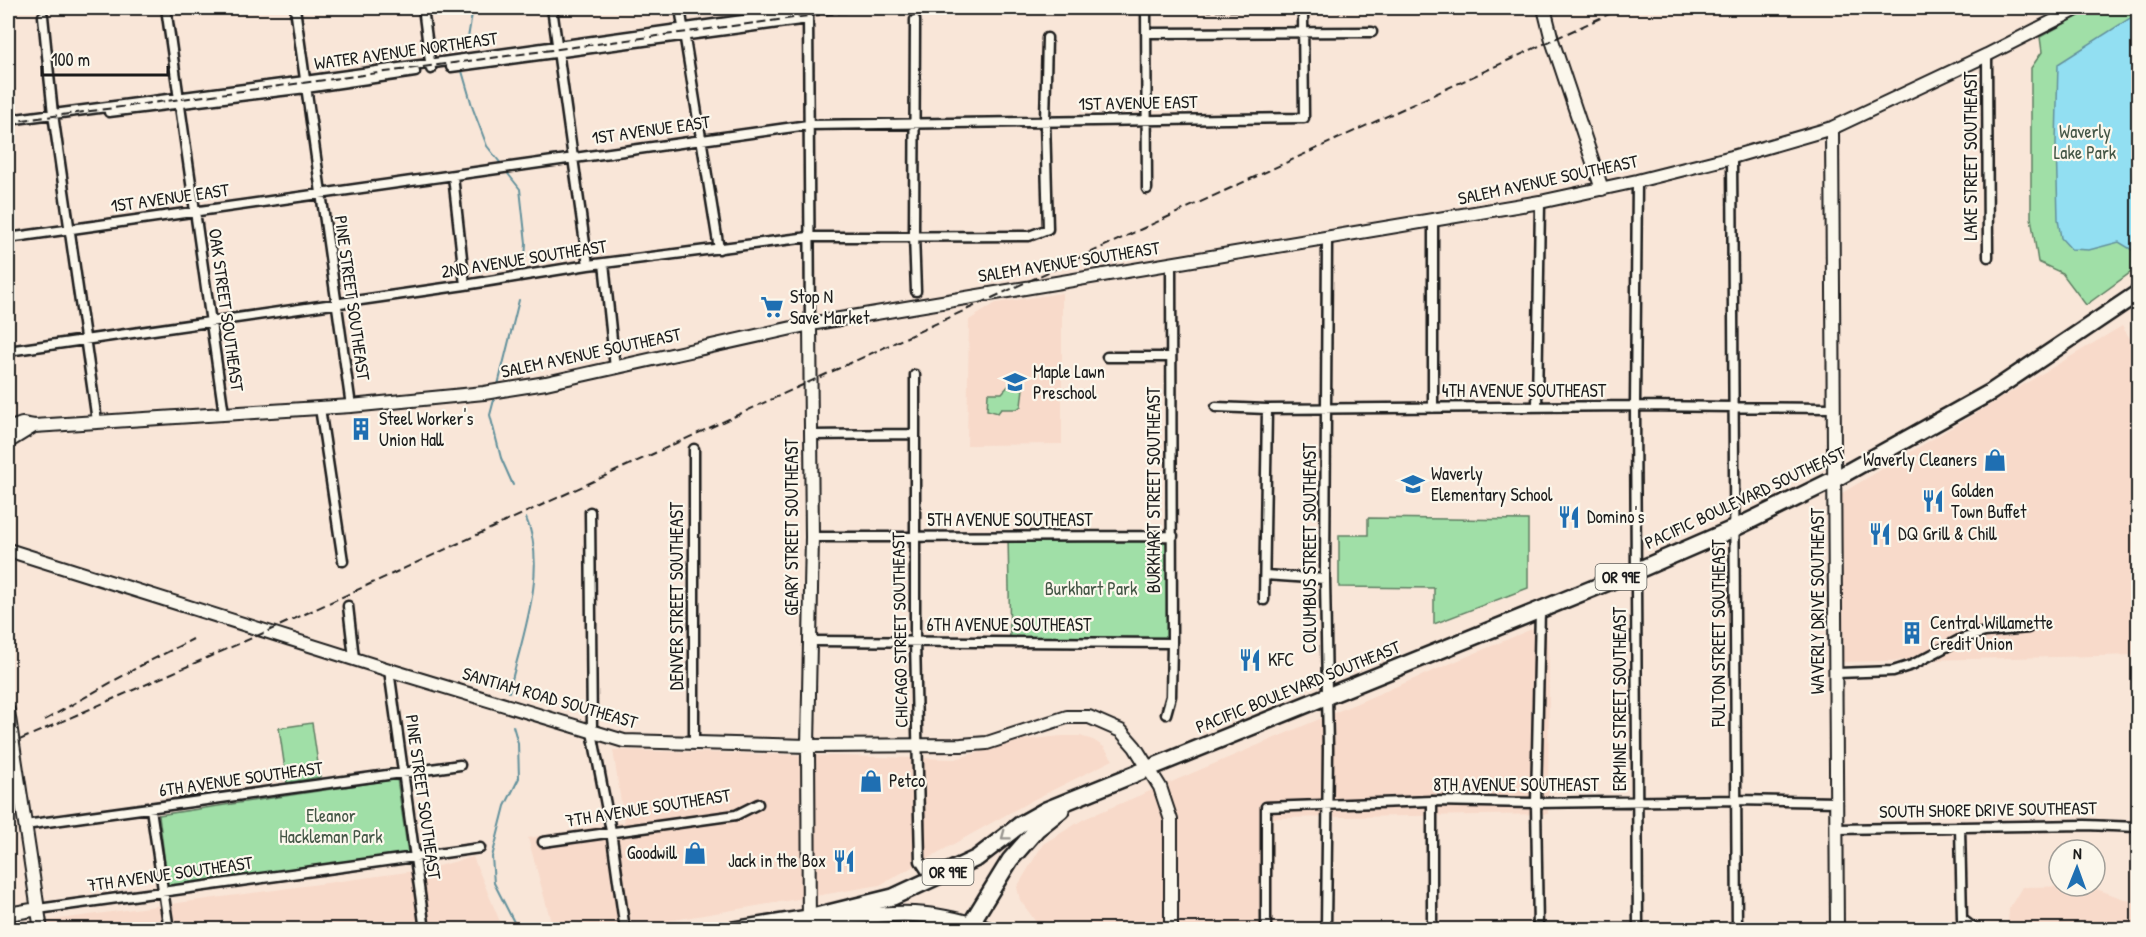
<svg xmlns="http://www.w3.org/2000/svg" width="2146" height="937" font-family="'Patrick Hand',sans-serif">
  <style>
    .built { fill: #f8daca }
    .green { fill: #a0dfa7; stroke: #5e7e62; stroke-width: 1.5 }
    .water { fill: #92dff2; stroke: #63919c; stroke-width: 1.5 }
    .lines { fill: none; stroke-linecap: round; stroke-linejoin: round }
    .stream { stroke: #63919c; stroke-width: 2 }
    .street-casing { stroke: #1c1c1c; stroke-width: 13 }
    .secondary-casing { stroke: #1c1c1c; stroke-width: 16 }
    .primary-casing { stroke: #1c1c1c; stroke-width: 18 }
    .highway-casing { stroke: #1c1c1c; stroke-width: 20 }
    .street { stroke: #fbf7ec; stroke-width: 8 }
    .secondary { stroke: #fbf7ec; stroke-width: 12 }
    .primary { stroke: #fbf7ec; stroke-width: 14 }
    .highway { stroke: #fbf7ec; stroke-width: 15 }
    .rail { stroke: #1c1c1c; stroke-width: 2; stroke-dasharray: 9 4.5; stroke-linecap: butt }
    .oneway { stroke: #97948e }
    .labels { text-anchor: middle; stroke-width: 4.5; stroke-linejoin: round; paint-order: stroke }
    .shield { fill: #fbf7ec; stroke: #5f5e5a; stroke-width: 1.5 }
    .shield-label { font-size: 16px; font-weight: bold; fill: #1c1c1c }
    .street-label { font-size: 18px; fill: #1c1c1c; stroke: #fbf7ec }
    .park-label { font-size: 18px; fill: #445646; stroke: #fbf7ec }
    .poi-label { font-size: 18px; fill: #1c1c1c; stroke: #fbf7ec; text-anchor: start }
  </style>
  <rect width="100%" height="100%" fill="#f9e6d8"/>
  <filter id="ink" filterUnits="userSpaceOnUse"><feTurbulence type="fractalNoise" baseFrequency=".0167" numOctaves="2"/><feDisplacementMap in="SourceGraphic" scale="12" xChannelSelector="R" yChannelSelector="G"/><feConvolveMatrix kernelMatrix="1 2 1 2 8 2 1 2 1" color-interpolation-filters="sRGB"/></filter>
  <g filter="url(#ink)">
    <path class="built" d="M1062 293V444L967 445 969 320 996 303Z
      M2122 326 2138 351V655L1842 662V493Z
      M1546 623 1549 664 1548 814 1273 818V929H1041L1020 900 1017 887 1043 844 1084 819Z
      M1062 736H1080L1093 740 1104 747 1113 760 1031 801 880 885 621 929H553L528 838 624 822 613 750 955 759 1023 740Z
      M473 857 503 929 8 930V926L422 870Z
      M2088 886 2138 904V929H2008L2009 909 2022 887Z"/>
    <path class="green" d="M2093 8H2138V267L2086 305 2062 273 2038 262 2031 217V68L2042 52 2040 37Z
      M1011 383H1018L1023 388 1021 406 1017 409H1001L998 413 987 410 988 393H1002Z
      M1368 518 1528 520V588L1434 624V588L1339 587V535H1368Z
      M1008 536H1173L1172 643 1010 642Z
      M312 723 320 777 287 783 279 728Z
      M397 779 408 853 168 888 159 815Z"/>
    <path class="water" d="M2138 13V247L2132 250 2119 242 2089 250 2071 249 2061 238 2058 219 2056 143 2058 64Z"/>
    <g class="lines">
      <path class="stream" d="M467 44 473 8
        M462 71 473 109 487 146 502 165
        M505 170 520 189 526 243 525 260
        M498 385 519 300
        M495 396 490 415 501 458 513 485
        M509 692C521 639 549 570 526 518
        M513 726 518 743 519 778 505 806 492 857 494 883 518 930"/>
      <g class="street-casing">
        <path id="street" d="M166 8 224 414
          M295 8 351 406
          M423 8 431 69
          M552 8 588 265
          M680 8 719 249
          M1146 8 1147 189
          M808 14 810 324
          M43 16 53 114 97 421
          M915 20 914 235 916 291
          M1146 33 1372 32
          M1987 55 1988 257
          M451 67 808 19
          M109 112 306 88 415 72
          M8 120 305 81 808 11
          M1732 157 1737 930
          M453 176 465 285
          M1637 181 1635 406 1638 930
          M8 238 808 125 1304 118 1303 15
          M604 263 615 368
          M8 351 465 285 588 265 809 237 1029 236 1048 229 1045 121 1047 38
          M1107 357H1170
          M915 375V641L920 861 932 880
          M1216 407 1267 409 1635 406 1832 408
          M1537 407 1540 202
          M320 408 343 561
          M1433 408V221
          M811 435 914 434
          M590 512 592 732 611 831 625 930
          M812 537 1173 536
          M1265 575 1325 579
          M1264 600 1267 409
          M348 606 354 658
          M810 641 1172 643
          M389 670 425 930
          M1837 673 1893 671 1912 665 1961 639 1985 632 2028 628
          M1166 714 1171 696 1172 643 1171 264
          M694 744V449
          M8 801 20 799
          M1432 801V930
          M151 809 169 930
          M25 825 460 765
          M1960 827 1962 919 1976 930
          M1837 829 2085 825 2138 827
          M543 842 736 815 758 804
          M38 909 480 848
          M1266 930V807L1432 801 1536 803 1736 800 1837 802
          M1326 930 1328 749 1325 579 1327 239
          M1538 930 1536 803 1540 609"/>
      </g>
      <g class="secondary-casing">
        <path id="secondary" d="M1544 8 1552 40 1602 189
          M1832 128C1833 395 1837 662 1837 930
          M8 429 22 424 34 426 351 406 484 393 546 383 810 324 1540 202 1637 181 1732 157 1832 128 1987 55 2079 8
          M8 442 34 426
          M8 550 389 670 624 741 808 746 961 745 987 743 1067 717H1089L1121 731 1135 747 1160 787 1171 820V930
          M8 711 41 930
          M8 914 38 909
          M809 930 808 746 812 537 810 324"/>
      </g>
      <g class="primary-casing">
        <path id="primary" d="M817 918C842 919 867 915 892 914 925 912 959 919 990 930"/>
      </g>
      <g class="highway-casing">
        <path id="highway" d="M733 930 808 918 893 897 977 858 1021 824 1046 810 1636 571 1735 528 1835 479 1991 392 2138 293
          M967 930 1010 860 1037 829 1061 810"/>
      </g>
      <use href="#street" class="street"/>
      <use href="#secondary" class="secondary"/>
      <use href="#primary" class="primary"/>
      <use href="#highway" class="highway"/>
      <path class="rail" d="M8 122 808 16 852 12 1398 11 1469 8
        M45 720 140 666 193 639
        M8 745 268 631 1622 8"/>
    </g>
    <defs><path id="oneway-chevron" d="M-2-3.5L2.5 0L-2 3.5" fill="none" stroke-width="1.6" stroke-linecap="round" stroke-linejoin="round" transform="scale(1.5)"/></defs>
    <use class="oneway" href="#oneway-chevron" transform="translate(1005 836) rotate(143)"/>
  </g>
  <defs>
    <g id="supermarket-bare" transform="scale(1.8)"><path d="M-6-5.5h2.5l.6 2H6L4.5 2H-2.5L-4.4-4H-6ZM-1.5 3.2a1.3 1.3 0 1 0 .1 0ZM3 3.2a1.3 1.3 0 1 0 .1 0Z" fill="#1f6fb2" stroke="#fbf7ec" stroke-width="2.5" paint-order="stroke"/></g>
    <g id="school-bare" transform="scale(1.8)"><path d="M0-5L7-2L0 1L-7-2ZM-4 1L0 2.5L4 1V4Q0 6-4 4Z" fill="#1f6fb2" stroke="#fbf7ec" stroke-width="2.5" paint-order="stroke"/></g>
    <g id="building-bare" transform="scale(1.8)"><path d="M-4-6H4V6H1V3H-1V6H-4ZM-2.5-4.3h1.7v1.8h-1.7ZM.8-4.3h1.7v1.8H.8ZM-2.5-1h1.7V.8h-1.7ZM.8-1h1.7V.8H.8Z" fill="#1f6fb2" stroke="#fbf7ec" stroke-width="2.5" paint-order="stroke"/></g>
    <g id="shop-bare" transform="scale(1.8)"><path d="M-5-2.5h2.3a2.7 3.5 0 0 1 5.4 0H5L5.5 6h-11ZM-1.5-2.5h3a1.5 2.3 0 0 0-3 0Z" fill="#1f6fb2" stroke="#fbf7ec" stroke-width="2.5" paint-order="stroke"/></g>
    <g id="restaurant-bare" transform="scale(1.8)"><path d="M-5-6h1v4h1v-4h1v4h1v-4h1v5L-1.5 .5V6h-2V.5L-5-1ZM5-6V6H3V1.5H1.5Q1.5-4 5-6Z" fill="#1f6fb2" stroke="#fbf7ec" stroke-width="2.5" paint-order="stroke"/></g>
  </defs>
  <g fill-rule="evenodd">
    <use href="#supermarket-bare" x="772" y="307"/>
    <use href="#school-bare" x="1015" y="382"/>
    <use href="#building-bare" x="361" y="429"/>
    <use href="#shop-bare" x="1995" y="460"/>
    <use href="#school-bare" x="1413" y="484"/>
    <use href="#restaurant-bare" x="1933" y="501"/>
    <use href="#restaurant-bare" x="1569" y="517"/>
    <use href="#restaurant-bare" x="1880" y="534"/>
    <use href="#building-bare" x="1912" y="633"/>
    <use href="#restaurant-bare" x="1250" y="660"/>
    <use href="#shop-bare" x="871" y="781"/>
    <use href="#shop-bare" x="695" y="853"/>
    <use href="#restaurant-bare" x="844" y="861"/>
  </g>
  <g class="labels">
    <g class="shield">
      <rect x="1595.5" y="564" width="51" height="26" rx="4.5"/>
      <rect x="922.5" y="859" width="51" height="26" rx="4.5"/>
    </g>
    <g class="shield-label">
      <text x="1621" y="583">OR 99E</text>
      <text x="948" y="878">OR 99E</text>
    </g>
    <g class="street-label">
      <text transform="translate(406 51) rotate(-8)" y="6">WATER AVENUE NORTHEAST</text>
      <text transform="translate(1138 103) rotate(-1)" y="6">1ST AVENUE EAST</text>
      <text transform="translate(651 130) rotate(-8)" y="6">1ST AVENUE EAST</text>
      <text transform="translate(1971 156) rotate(-90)" y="6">LAKE STREET SOUTHEAST</text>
      <text transform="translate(1548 180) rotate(-12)" y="6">SALEM AVENUE SOUTHEAST</text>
      <text transform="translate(170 198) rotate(-8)" y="6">1ST AVENUE EAST</text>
      <text transform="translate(524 259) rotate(-9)" y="6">2ND AVENUE SOUTHEAST</text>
      <text transform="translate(1069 262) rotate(-9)" y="6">SALEM AVENUE SOUTHEAST</text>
      <text transform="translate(352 298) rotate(82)" y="6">PINE STREET SOUTHEAST</text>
      <text transform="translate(226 310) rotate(82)" y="6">OAK STREET SOUTHEAST</text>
      <text transform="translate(591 353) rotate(-12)" y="6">SALEM AVENUE SOUTHEAST</text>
      <text x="1524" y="397">4TH AVENUE SOUTHEAST</text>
      <text transform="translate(1154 490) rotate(-90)" y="6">BURKHART STREET SOUTHEAST</text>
      <text transform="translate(1745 498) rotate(-25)" y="6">PACIFIC BOULEVARD SOUTHEAST</text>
      <text x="1010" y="526">5TH AVENUE SOUTHEAST</text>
      <text transform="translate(792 527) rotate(-90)" y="6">GEARY STREET SOUTHEAST</text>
      <text transform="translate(1310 548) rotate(-90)" y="6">COLUMBUS STREET SOUTHEAST</text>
      <text transform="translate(677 596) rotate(-90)" y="6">DENVER STREET SOUTHEAST</text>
      <text transform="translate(1818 601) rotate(-90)" y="6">WAVERLY DRIVE SOUTHEAST</text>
      <text x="1009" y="631">6TH AVENUE SOUTHEAST</text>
      <text transform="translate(900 630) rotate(-91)" y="6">CHICAGO STREET SOUTHEAST</text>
      <text transform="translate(1719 633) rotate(-90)" y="6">FULTON STREET SOUTHEAST</text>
      <text transform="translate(1298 687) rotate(-22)" y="6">PACIFIC BOULEVARD SOUTHEAST</text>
      <text transform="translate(550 698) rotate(16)" y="6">SANTIAM ROAD SOUTHEAST</text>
      <text transform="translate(1620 699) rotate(-90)" y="6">ERMINE STREET SOUTHEAST</text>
      <text transform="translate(241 779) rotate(-8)" y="6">6TH AVENUE SOUTHEAST</text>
      <text x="1516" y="791">8TH AVENUE SOUTHEAST</text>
      <text transform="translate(423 797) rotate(82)" y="6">PINE STREET SOUTHEAST</text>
      <text transform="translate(648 808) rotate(-9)" y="6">7TH AVENUE SOUTHEAST</text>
      <text transform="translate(1988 810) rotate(-1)" y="6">SOUTH SHORE DRIVE SOUTHEAST</text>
      <text transform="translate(170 874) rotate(-8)" y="6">7TH AVENUE SOUTHEAST</text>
    </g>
    <g class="park-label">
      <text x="2085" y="138">Waverly<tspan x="2085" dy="21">Lake Park</tspan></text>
      <text x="1091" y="595">Burkhart Park</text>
      <text x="331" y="822">Eleanor<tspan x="331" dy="21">Hackleman Park</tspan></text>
    </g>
    <g class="poi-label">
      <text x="790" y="303">Stop N<tspan x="790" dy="21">Save Market</tspan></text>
      <text x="1033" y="378">Maple Lawn<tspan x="1033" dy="21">Preschool</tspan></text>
      <text x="379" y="425">Steel Worker's<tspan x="379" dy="21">Union Hall</tspan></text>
      <text x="1977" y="466" text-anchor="end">Waverly Cleaners</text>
      <text x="1431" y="480">Waverly<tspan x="1431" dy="21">Elementary School</tspan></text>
      <text x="1951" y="497">Golden<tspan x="1951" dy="21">Town Buffet</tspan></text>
      <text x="1587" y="523">Domino's</text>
      <text x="1898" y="540">DQ Grill &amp; Chill</text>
      <text x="1930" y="629">Central Willamette<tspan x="1930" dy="21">Credit Union</tspan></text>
      <text x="1268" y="666">KFC</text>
      <text x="889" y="787">Petco</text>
      <text x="677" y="859" text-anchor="end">Goodwill</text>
      <text x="826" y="867" text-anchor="end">Jack in the Box</text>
    </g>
  </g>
  <rect width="2146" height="937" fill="none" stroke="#fbf7ec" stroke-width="30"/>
  <rect x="15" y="15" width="2116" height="907" fill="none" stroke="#1c1c1c" stroke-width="2" filter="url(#ink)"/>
  <g transform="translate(2077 868) rotate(1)"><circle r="28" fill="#fbf7ec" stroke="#a29f99" stroke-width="1.5"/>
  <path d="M0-4.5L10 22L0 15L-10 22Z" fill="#1f6fb2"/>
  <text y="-9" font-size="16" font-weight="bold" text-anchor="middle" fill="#1c1c1c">N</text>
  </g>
  <path d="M42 66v9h126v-9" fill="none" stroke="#1c1c1c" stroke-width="3"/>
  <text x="51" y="66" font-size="18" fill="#1c1c1c" stroke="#fbf7ec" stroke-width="4.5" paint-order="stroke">100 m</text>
</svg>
